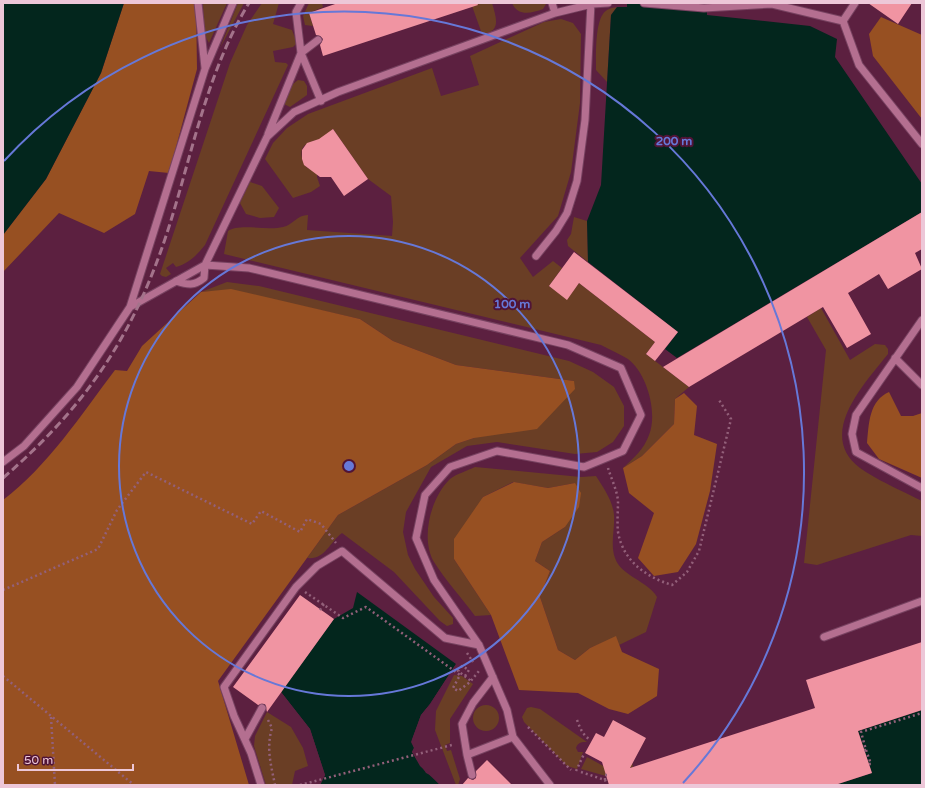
<svg xmlns="http://www.w3.org/2000/svg" width="925" height="788" font-family="'Varela Round',sans-serif">
  <style>
    .green { fill: #6a3e25 }
    .forest { fill: #975022 }
    .water { fill: #03261d }
    .pier { fill: #5c2040 }
    .building { fill: #f094a2 }
    .lines { fill: none; stroke-linecap: round; stroke-linejoin: round }
    .minor-casing { stroke: #774260; stroke-width: 9 }
    .path { stroke: #93607a; stroke-width: 2.5; stroke-dasharray: 2 3; stroke-linecap: butt }
    .minor { stroke: #b46f90; stroke-width: 7 }
    .rail { stroke: #a4738b; stroke-width: 3; stroke-dasharray: 8 4; stroke-linecap: butt }
    .ring { fill: none; stroke: #6678d8; stroke-width: 2 }
    .centre { fill: #6678d8; stroke: #501436; stroke-width: 2 }
    .ring-label { font-size: 12px; text-anchor: middle; font-weight: bold; fill: #6678d8; stroke: #501436; stroke-width: 4; stroke-linejoin: round; paint-order: stroke }
  </style>
  <rect width="100%" height="100%" fill="#5c2040"/>
  <path class="green" d="M203 3H227L209 43 204 34Z
    M238 3H244L220 48Z
    M262 3H279L273 24 292 30 297 43 293 47 273 51 275 62 286 63 288 65 205 245C196 256 189 263 176 267L173 263 166 268 171 274 166 277 162 276 160 274 230 63 247 25Z
    M309 3H322L323 7 309 13 313 26 305 25 303 16Z
    M471 3H492C496 17 502 32 482 34Z
    M512 3H545L546 4 543 9C532 13 518 17 512 3Z
    M617 7 611 15 607 82 596 70C596 56 595 25 603 14 606 9 612 8 617 7Z
    M561 19 573 23 581 34 580 103 571 172 558 216 520 258 533 277 553 261 562 268 549 286 567 299 579 283 655 342 646 354 689 387 675 399 674 424 642 456 623 468C634 458 644 449 649 435 658 413 647 373 628 359 620 354 610 350 601 345L224 254 228 231C239 223 267 231 283 227 293 225 297 215 308 215L307 230 392 236 393 222 391 196 368 179 333 129C330 132 325 138 321 139 310 142 297 144 303 161 305 168 310 170 317 170V177L320 186 311 192 293 198 265 159 273 143 287 128 308 114 432 68 441 96 479 85 470 56 544 22Z
    M298 80 304 81 307 86V95L290 107 284 104 293 84Z
    M250 182 262 186 279 208 274 217 260 218 246 214 240 203Z
    M574 217 587 221 588 262 568 246 567 240 571 234Z
    M227 282 259 286 569 361 593 372 614 387 624 406V426L613 442 597 452 575 454 497 442 467 446 431 467 406 512 403 532 408 555 415 569 434 597 453 618V624L447 626 440 621 394 572 342 533C329 543 325 560 307 558L338 515 427 465 456 444 474 438 574 381 456 365 393 341 360 319 231 290 201 292Z
    M821 308 850 360 875 344 885 345 888 349V354C864 384 816 435 860 468 875 479 904 492 922 501V536L911 535 817 565 804 563 826 350 807 317Z
    M475 467 581 477 596 476C603 487 613 501 614 515 615 529 610 544 615 558 621 576 648 581 657 597L646 632 619 645 616 637 590 648 575 660 558 650 540 597 550 571 535 561 542 542 565 527 575 483 548 488 513 482 483 497 454 559 491 615 475 616C462 598 446 581 434 562 420 538 431 497 450 479 456 474 467 471 475 467Z
    M454 675 462 676 473 684 450 719V743L445 745 447 751 451 750 460 779 458 785H456L435 730 436 711Z
    M473 718a13 13 0 1 1 26 0a13 13 0 1 1-26 0Z
    M531 707 540 709 587 742C582 742 578 742 576 748L578 752H583L577 769 567 766 524 722 522 717 527 708Z
    M267 712 291 727 303 748 308 766 295 771 292 785H266L254 746 255 736Z
    M587 757 607 768 632 762 633 767 606 776 581 769Z"/>
  <path class="forest" d="M124 3H196L197 69 169 173 149 171 135 214 104 233 59 213 3 272V235L46 179 101 73Z
    M881 17 922 35V119L873 56 869 34Z
    M231 289 360 319 393 341 456 365 574 381 575 389 537 429 474 438 456 444 427 465 338 515 218 681 249 785H3V500C48 466 81 415 115 370L127 371 142 346 201 292Z
    M889 392 901 416H913L922 413V478L879 459 867 443C869 423 869 401 889 392Z
    M684 393 697 406 694 435 717 444 710 491 696 544 678 572 654 576 638 558 654 513 629 493 623 468 642 456 674 424 675 399Z
    M514 482 548 488 575 483 581 493 579 507 565 527 542 542 535 561 550 571 540 597 558 650 575 660 590 648 616 636 622 652 659 669 657 696 628 714 609 709 578 693 519 690 491 615 454 559V539L483 497Z"/>
  <path class="water" d="M3 3H124L101 73 46 179 3 235Z
    M627 3H707V15L810 26 837 39 835 57 922 184V212L677 358 665 349 678 332 588 262 587 221 601 185 611 15 617 7H627Z
    M357 592 456 664 430 704 421 715 412 740 414 748 412 752 426 773 432 776 440 785H320L325 775 310 729 281 692 334 619 353 608Z
    M922 710V785H835L872 773 858 731Z"/>
  <path class="pier" d="M456 664 455 669 422 716 413 742 416 748 414 752 421 764 433 774 442 785H440L420 766 412 752 414 748 411 742 421 715 430 704Z
    M281 692 310 729 325 775 320 785H318L322 775 308 729 280 694Z"/>
  <path class="building" d="M338 3H477L478 5 323 56 320 45 323 39 320 36 316 35 309 13Z
    M868 3H912L898 24Z
    M333 129 368 179 344 196 331 177H320L304 165 302 159V150L307 143 319 139Z
    M922 212V249L915 253 922 269 888 289 879 274 848 293 871 334 847 348 823 307 689 387 663 367Z
    M574 252 678 332 655 361 646 354 655 342 579 283 567 300 549 286Z
    M300 595 334 619 267 712 265 704 258 705 233 687Z
    M922 642V710L858 731 872 773 835 785H609L602 762 585 753 596 733 604 737 613 720 646 738 630 768 815 708 806 680Z
    M487 760 512 785H462L468 778 473 780 476 778V771Z"/>
  <g class="lines">
    <g class="minor-casing">
      <path id="minor" d="M198 3 205 68
        M301 3 296 12 301 53 321 101
        M552 3 555 13
        M644 3 704 8 772 4 843 21 859 65 922 144
        M843 21 855 3
        M268 134 301 53 318 40
        M536 256 556 231 567 213 577 181 585 120 591 3
        M176 281C188 285 194 286 204 278L205 265 267 137 294 112 338 92 555 13 592 4 608 3
        M130 307 205 265 249 268 568 345 621 368 641 415 623 451 584 467 497 451 450 467 425 495 416 538 434 580 479 645 507 710 513 737 550 785
        M922 320 856 415 852 434 856 452 922 488
        M895 358 922 385
        M3 462 24 446 77 387 130 307 205 69 233 3
        M824 637 922 601
        M493 677 473 703 462 724 467 755 513 737
        M245 739 262 708
        M467 755 472 775
        M261 785 251 753 234 716 224 687 296 587 317 566 342 551 445 638 479 645"/>
    </g>
    <path class="path" d="M608 468C611 478 617 490 618 501 618 511 617 522 618 532 623 561 646 577 672 585L687 572 699 551 731 419 719 400
      M3 590 98 549 117 510 146 472 252 524 261 511 300 532 307 519 321 524 336 543
      M305 592 343 618 366 607 460 675 453 688 458 691 470 682 479 671
      M320 610 324 604
      M467 653 473 662
      M3 676 134 785
      M465 676 469 670 462 666 458 671 471 681
      M51 717 55 785
      M268 720 272 728C266 748 271 765 275 785
      M577 720C580 728 583 736 591 740
      M528 727 571 770
      M864 750H866L861 732 922 713
      M866 750 871 764H869
      M576 771 584 754
      M581 772 605 780 607 785
      M605 780V775H609
      M300 785 452 745"/>
    <use href="#minor" class="minor"/>
    <path class="rail" d="M3 478C85 407 133 337 167 233 192 156 206 73 249 3"/>
  </g>
  <g class="ring">
    <circle cx="349" cy="466" r="230"/>
    <path d="M4 161A460 460 0 1 1 683 783"/>
  </g>
  <circle cx="349" cy="466" r="6" class="centre"/>
  <g class="ring-label">
    <text x="674" y="145">200 m</text>
    <text x="512" y="308">100 m</text>
  </g>
  <rect width="925" height="788" fill="none" stroke="#edc7d8" stroke-width="8"/>
  <path d="M18 764v6h115v-6" fill="none" stroke="#edc7d8" stroke-width="2"/>
  <text x="24" y="764" font-size="12" fill="#edc7d8" stroke="#501436" stroke-width="3" paint-order="stroke">50 m</text>
</svg>
